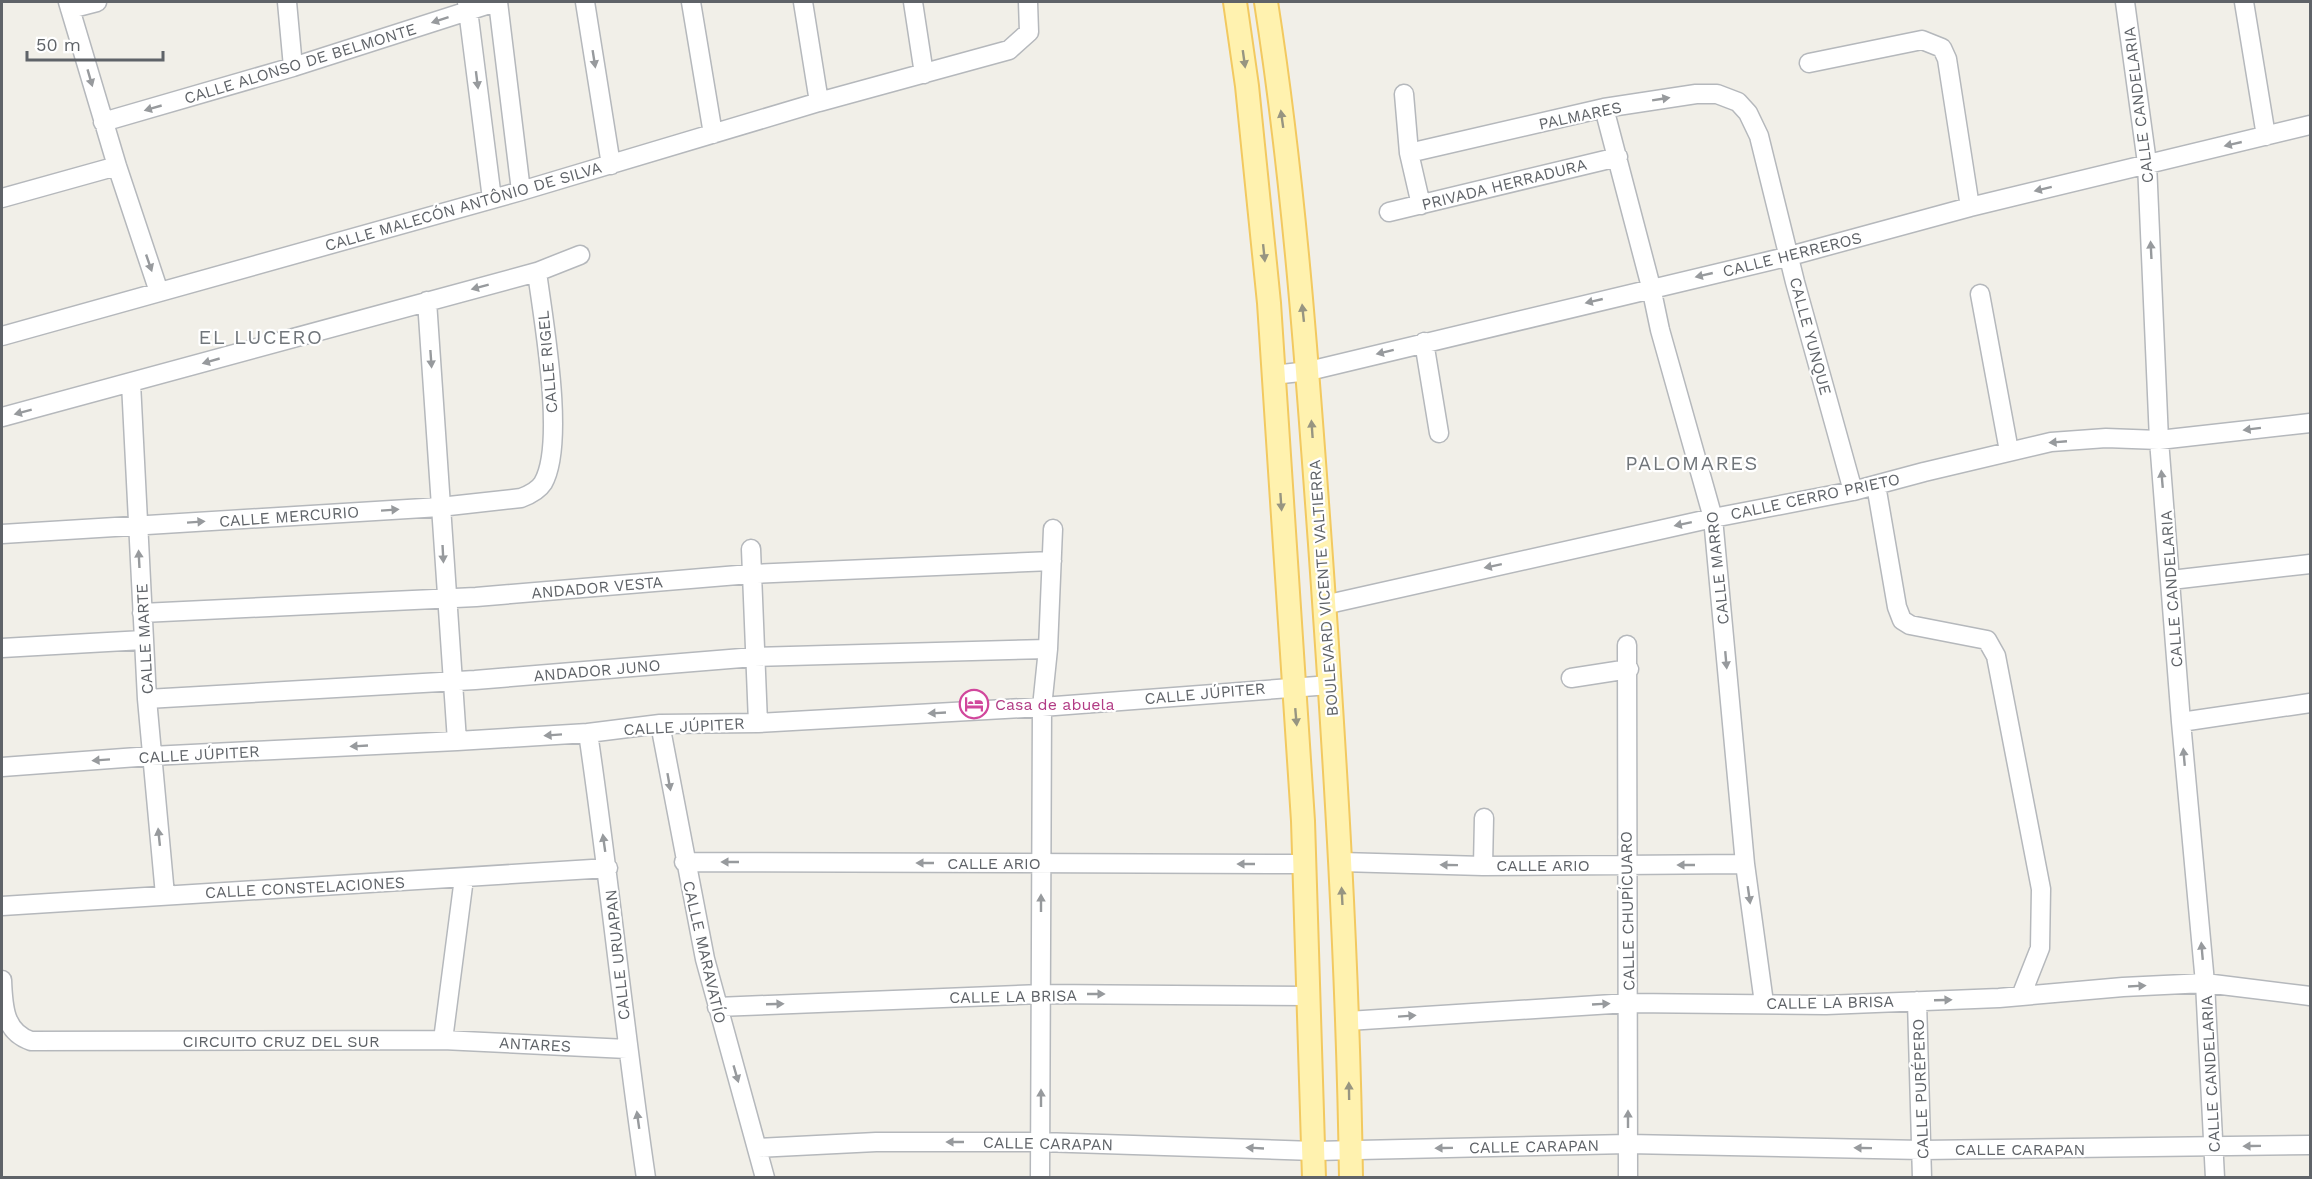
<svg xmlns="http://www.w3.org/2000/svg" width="2312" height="1179" font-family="'Work Sans',sans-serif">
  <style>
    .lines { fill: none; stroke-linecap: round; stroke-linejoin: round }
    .minor-casing { stroke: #b5b8bc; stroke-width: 21 }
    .major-casing { stroke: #f2c960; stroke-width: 26 }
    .minor { stroke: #fff; stroke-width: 18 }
    .major { stroke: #fff2af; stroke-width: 22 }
    .oneway { fill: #979a9d }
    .oneway2 { fill: #979581 }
    .labels { text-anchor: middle; stroke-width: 4.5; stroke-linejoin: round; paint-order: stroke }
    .street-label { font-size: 16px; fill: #5f6368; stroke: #fff }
    .hotel-label { font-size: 16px; fill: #b23c85; stroke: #fff; text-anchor: start }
    .quarter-label { font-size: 20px; letter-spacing: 1.5px; fill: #70757a; stroke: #fff }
  </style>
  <rect width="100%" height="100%" fill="#f1efe8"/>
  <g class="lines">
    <g class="minor-casing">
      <path id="minor" d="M68 2 117 166 159 292
        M287 2 293 67
        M467 2 492 199
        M498 2 521 191
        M585 2 611 165
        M691 2 713 134
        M803 2 819 102
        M913 2 924 74
        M2125 2 2147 163 2159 440 2181 722 2205 983 2215 1178
        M2244 2 2266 136
        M70 9 97 2
        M1809 63 1922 40 1942 48 1947 59 1970 207
        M1404 94 1409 153 1421 205
        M1604 108 1651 287 1660 330 1713 518 1745 864 1764 1003
        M103 122 293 67 496 2
        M1409 153 1604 108 1696 94H1717L1738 102 1748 113 1759 136 1795 282 1853 491
        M2 198 117 166
        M1389 212 1618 157
        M1980 294 2009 451
        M427 301 457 741
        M2 336 521 191 819 102 1009 50 1029 32 1028 2
        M1424 342 1439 433
        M1273 375 1309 371 1790 256 1970 207 2310 125
        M131 383 147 699 165 895
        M2 417 537 272 580 255
        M1876 485 1897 607 1902 620 1910 625 1987 640 1996 656 2041 889 2040 948 2021 996
        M2 534 440 507 521 498C529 495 538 491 543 483 566 443 543 319 537 272
        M751 549 758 723
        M2171 580 2310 564
        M1324 605 1713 518 1853 491 1924 472 2051 442 2106 438 2159 440 2310 423
        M142 613 476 597 750 574 1052 561
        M1627 645 1628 1178
        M2 648 143 640
        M1571 678 1629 669
        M147 699 475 680 754 657 1048 649
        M2181 722 2310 703
        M660 724 705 959 765 1178
        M588 733C610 881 624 1030 646 1178
        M2 767 151 756 457 741 588 733 660 724 758 723 1042 707 1330 685
        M684 862 1304 864
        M1341 862 1483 866 1745 864
        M1483 866 1484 818
        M2 906 608 868
        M2 980C3 1006 4 1032 31 1041L443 1040 627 1049
        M1917 1001 1922 1178
        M717 1007 1042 994 1309 996
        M1348 1021 1628 1003 1826 1005 1999 998 2123 987 2205 983 2310 996
        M443 1040 464 878
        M758 1148 876 1142H1041L1314 1151 1628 1144 1922 1150 2310 1145
        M1040 1178 1042 707 1048 649 1053 529"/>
    </g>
    <g class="major-casing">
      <path id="major" d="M1235 2 1247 86 1269 303 1303 821 1314 1178
        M1266 2C1294 181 1307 363 1320 544 1335 755 1348 966 1351 1178"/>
    </g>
    <use href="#minor" class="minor"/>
    <use href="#major" class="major"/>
  </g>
  <defs><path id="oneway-solid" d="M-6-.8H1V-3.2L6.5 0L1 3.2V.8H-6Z" transform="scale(1.5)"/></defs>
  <g class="oneway">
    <use href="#oneway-solid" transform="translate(440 20) rotate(162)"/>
    <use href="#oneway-solid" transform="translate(594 59) rotate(81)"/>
    <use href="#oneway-solid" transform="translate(90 78) rotate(74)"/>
    <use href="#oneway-solid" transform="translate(477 80) rotate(83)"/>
    <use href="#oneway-solid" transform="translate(1661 99) rotate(-9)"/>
    <use href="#oneway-solid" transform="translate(153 108) rotate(164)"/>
    <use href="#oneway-solid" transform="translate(2233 144) rotate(167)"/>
    <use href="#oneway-solid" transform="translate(2043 189) rotate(166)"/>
    <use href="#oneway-solid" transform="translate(2151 250) rotate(-93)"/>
    <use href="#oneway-solid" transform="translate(149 263) rotate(71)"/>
    <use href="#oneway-solid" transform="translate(1704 275) rotate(167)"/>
    <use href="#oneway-solid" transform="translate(480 287) rotate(165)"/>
    <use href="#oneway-solid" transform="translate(1594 301) rotate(167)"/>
    <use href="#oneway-solid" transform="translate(1385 352) rotate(166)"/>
    <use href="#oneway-solid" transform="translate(431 359) rotate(86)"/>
    <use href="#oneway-solid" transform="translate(211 361) rotate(164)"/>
    <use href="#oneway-solid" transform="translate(23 412) rotate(165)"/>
    <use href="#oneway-solid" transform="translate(2252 429) rotate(173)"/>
    <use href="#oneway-solid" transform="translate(2058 442) rotate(175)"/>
    <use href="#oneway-solid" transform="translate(2162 479) rotate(-95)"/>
    <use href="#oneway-solid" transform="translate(390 510) rotate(-4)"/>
    <use href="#oneway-solid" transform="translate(196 522) rotate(-4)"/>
    <use href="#oneway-solid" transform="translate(1683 524) rotate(168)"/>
    <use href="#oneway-solid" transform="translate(443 554) rotate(87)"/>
    <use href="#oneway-solid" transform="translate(139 559) rotate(-93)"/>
    <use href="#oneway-solid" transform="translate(1493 566) rotate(168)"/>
    <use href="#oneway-solid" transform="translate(1726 660) rotate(85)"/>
    <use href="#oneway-solid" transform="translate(937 713) rotate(177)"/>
    <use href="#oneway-solid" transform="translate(553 735) rotate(176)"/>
    <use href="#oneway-solid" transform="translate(359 746) rotate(177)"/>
    <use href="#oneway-solid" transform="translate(2184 757) rotate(-95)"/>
    <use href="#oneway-solid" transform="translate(101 760) rotate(176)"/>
    <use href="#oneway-solid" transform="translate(669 782) rotate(80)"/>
    <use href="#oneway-solid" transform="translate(159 837) rotate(-96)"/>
    <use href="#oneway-solid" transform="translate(604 843) rotate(-98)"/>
    <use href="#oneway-solid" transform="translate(730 862) rotate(-180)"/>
    <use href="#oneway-solid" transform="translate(925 863) rotate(-180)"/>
    <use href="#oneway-solid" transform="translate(1246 864) rotate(-180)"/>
    <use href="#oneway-solid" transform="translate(1449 865) rotate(-179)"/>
    <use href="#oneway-solid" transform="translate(1686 865) rotate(180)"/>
    <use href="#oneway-solid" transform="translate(1749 895) rotate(82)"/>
    <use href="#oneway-solid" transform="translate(1041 903) rotate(-90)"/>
    <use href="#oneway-solid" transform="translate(2202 951) rotate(-95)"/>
    <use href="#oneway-solid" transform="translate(2137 986) rotate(-3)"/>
    <use href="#oneway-solid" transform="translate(1096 994)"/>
    <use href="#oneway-solid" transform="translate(1943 1000) rotate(-2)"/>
    <use href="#oneway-solid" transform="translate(775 1004) rotate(-2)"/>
    <use href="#oneway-solid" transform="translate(1601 1004) rotate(-3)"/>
    <use href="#oneway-solid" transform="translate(1407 1016) rotate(-4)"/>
    <use href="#oneway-solid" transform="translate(736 1074) rotate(74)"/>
    <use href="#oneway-solid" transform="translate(1041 1098) rotate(-90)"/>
    <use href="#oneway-solid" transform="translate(1628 1119) rotate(-90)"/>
    <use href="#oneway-solid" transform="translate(638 1120) rotate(-98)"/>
    <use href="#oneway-solid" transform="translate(955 1142) rotate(180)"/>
    <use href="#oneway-solid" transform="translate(2252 1146) rotate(179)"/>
    <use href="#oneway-solid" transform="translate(1255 1148) rotate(-177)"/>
    <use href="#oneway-solid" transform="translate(1444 1148) rotate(179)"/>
    <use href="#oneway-solid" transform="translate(1863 1148) rotate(-179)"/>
  </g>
  <g class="oneway2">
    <use href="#oneway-solid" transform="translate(1244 59) rotate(82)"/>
    <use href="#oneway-solid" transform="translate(1282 119) rotate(-98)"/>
    <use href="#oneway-solid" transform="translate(1264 253) rotate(84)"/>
    <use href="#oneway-solid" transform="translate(1303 313) rotate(-96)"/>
    <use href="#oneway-solid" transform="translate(1312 429) rotate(-94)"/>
    <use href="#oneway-solid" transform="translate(1281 502) rotate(86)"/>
    <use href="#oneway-solid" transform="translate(1296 717) rotate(85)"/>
    <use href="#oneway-solid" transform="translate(1342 896) rotate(-93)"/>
    <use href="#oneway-solid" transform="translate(1349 1091) rotate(-91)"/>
  </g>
  <defs>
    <g id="hotel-ring" transform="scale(1.5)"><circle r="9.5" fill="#fff" stroke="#d1479c" stroke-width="1.5"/><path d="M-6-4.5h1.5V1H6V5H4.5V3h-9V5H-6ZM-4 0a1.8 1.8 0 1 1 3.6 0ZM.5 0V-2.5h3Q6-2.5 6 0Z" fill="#d1479c"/></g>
  </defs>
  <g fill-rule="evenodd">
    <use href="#hotel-ring" x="974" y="704"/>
  </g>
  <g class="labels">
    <g class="street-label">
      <text transform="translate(300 63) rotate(-17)" y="6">CALLE ALONSO DE BELMONTE</text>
      <text transform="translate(2138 105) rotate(-97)" y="6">CALLE CANDELARIA</text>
      <text transform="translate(1580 115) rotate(-12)" y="6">PALMARES</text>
      <text transform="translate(1504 184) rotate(-14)" y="6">PRIVADA HERRADURA</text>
      <text transform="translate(463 206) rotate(-16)" y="6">CALLE MALECÓN ANTÔNIO DE SILVA</text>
      <text transform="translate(1792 254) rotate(-14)" y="6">CALLE HERREROS</text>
      <text transform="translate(1811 336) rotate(75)" y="6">CALLE YUNQUE</text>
      <text transform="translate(547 362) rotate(-95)" y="6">CALLE RIGEL</text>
      <text transform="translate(1815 496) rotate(-12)" y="6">CALLE CERRO PRIETO</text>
      <text transform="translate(289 516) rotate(-4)" y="6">CALLE MERCURIO</text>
      <text transform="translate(1717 568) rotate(-96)" y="6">CALLE MARRO</text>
      <text transform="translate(597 587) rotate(-5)" y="6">ANDADOR VESTA</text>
      <text transform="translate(1323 588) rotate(-94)" y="6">BOULEVARD VICENTE VALTIERRA</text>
      <text transform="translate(2171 589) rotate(-94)" y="6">CALLE CANDELARIA</text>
      <text transform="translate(144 639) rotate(-93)" y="6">CALLE MARTE</text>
      <text transform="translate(597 670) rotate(-5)" y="6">ANDADOR JUNO</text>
      <text transform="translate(1205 693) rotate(-5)" y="6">CALLE JÚPITER</text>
      <text transform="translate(684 726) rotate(-3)" y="6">CALLE JÚPITER</text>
      <text transform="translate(199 754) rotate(-3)" y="6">CALLE JÚPITER</text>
      <text x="994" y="869">CALLE ARIO</text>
      <text x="1543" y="871">CALLE ARIO</text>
      <text transform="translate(305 887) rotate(-3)" y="6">CALLE CONSTELACIONES</text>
      <text transform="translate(1627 911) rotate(-91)" y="6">CALLE CHUPÍCUARO</text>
      <text transform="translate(705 952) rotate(77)" y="6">CALLE MARAVATÍO</text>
      <text transform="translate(617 955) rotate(-96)" y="6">CALLE URUAPAN</text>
      <text transform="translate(1013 996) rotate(-1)" y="6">CALLE LA BRISA</text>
      <text transform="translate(1830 1002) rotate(-1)" y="6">CALLE LA BRISA</text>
      <text x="281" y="1047">CIRCUITO CRUZ DEL SUR</text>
      <text transform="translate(535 1044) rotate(3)" y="6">ANTARES</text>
      <text transform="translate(2210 1074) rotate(-93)" y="6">CALLE CANDELARIA</text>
      <text transform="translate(1920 1089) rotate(-92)" y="6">CALLE PURÉPERO</text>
      <text transform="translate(1048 1143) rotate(1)" y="6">CALLE CARAPAN</text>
      <text transform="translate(1534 1146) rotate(-1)" y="6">CALLE CARAPAN</text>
      <text x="2020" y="1155">CALLE CARAPAN</text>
    </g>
    <g class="hotel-label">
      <text x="995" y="710">Casa de abuela</text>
    </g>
    <g class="quarter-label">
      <text x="261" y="344">EL LUCERO</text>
      <text x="1692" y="470">PALOMARES</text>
    </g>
  </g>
  <rect width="2312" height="1179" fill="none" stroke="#5f6368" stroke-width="6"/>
  <path d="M27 51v9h136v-9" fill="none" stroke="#5f6368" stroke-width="3"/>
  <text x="36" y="51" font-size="18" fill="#5f6368" stroke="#ffffff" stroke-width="4.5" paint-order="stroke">50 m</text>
</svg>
